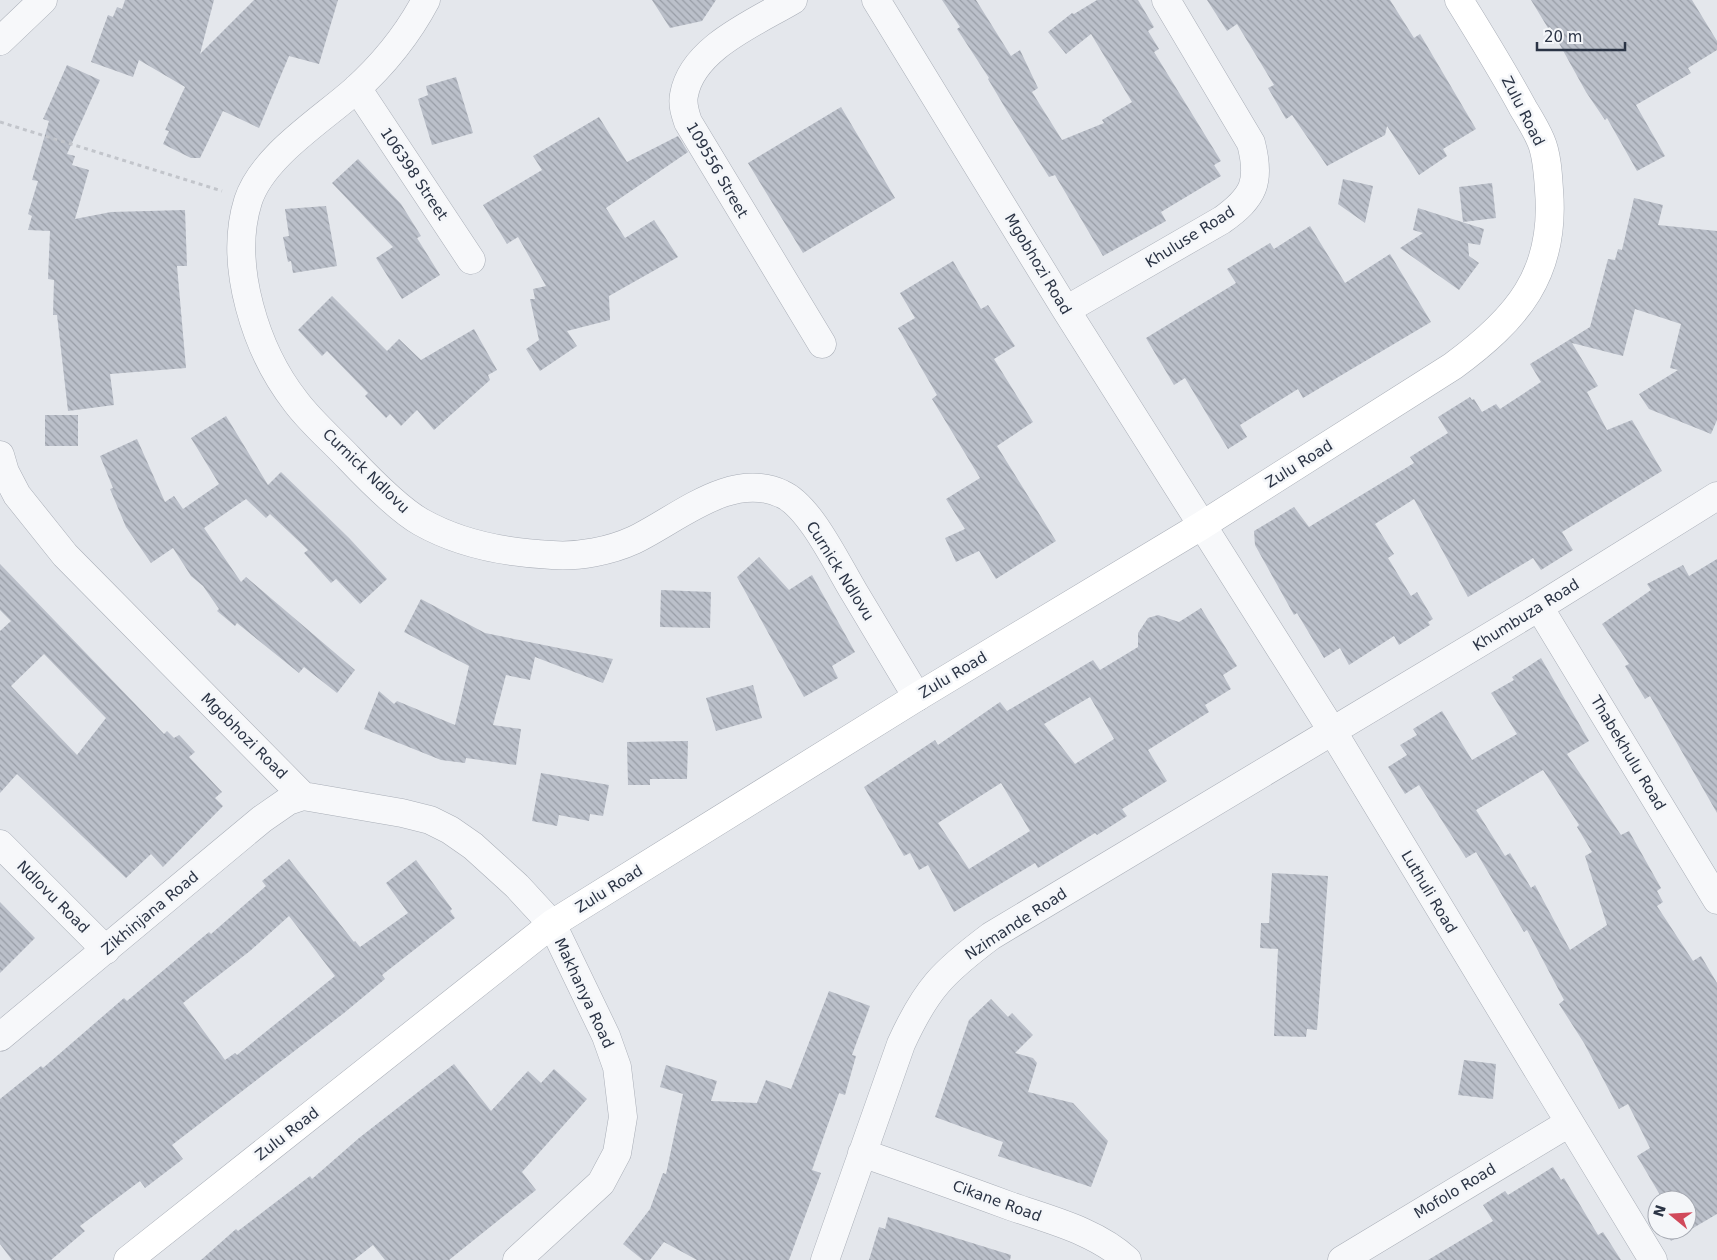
<svg xmlns="http://www.w3.org/2000/svg" width="1717" height="1260" font-family="'DejaVu Sans',sans-serif">
  <style>
    .building { fill: url(#building-back-hatch); fill-rule: evenodd }
    .lines { fill: none; stroke-linecap: round; stroke-linejoin: round }
    .street-casing { stroke: #a9aeb7; stroke-width: 29 }
    .secondary-casing { stroke: #a9aeb7; stroke-width: 29 }
    .path { stroke: #c2c5cb; stroke-width: 3; stroke-dasharray: 4 4; stroke-linecap: butt }
    .street { stroke: #f7f8fa; stroke-width: 28 }
    .secondary { stroke: #fff; stroke-width: 28 }
    .labels { text-anchor: middle; stroke-width: 5; stroke-linejoin: round; paint-order: stroke }
    .street-label { font-size: 15px; fill: #2b3445; stroke: #f4f6f9 }
  </style>
  <defs>
    <pattern id="building-back-hatch" width="6" height="6" patternUnits="userSpaceOnUse" patternTransform="scale(1.25)"><rect width="6" height="6" fill="#bbc0ca"/><path d="M-1 5l2 2M0 0l6 6M5-1l2 2" fill="none" stroke="#989da6"/></pattern>
  </defs>
  <rect width="100%" height="100%" fill="#e4e7ec"/>
  <path class="building" d="M125 0H214L200 54 254 0H338L319 64 289 56 259 128 223 111 200 158H191L163 144 169 131 165 130 185 87 139 60 133 77 91 62 108 15 113 17 117 7 122 9Z
    M652 0H716L702 21 670 28Z
    M942 0H976L1011 56 1020 50 1038 88 1032 92 1062 140 1104 123 1102 120 1132 102 1091 34 1066 54 1048 32 1072 13 1074 14 1097 0H1138L1154 27 1148 31 1159 49 1154 52 1221 161 1214 165 1221 176 1161 212 1166 221 1103 256 1055 175 1049 177 1007 111 988 79 989 78 957 29 960 27Z
    M1207 0H1390L1414 38 1420 34 1476 129 1443 149 1447 156 1419 175 1387 126 1385 135 1327 166 1292 115 1286 119 1268 88 1274 85 1237 24 1227 31Z
    M1531 0H1692L1717 41V50L1688 68 1691 73 1636 105 1665 156 1637 171 1607 118 1605 120 1586 92 1550 27 1548 28Z
    M67 65 100 80 67 154 75 156 72 165 89 170 75 219 111 212 185 210 187 266H177L186 368 110 374 114 405 68 411 57 315H53L54 280 48 279 50 231 28 230 32 216 28 214 38 181 32 180 49 121 43 119Z
    M456 77 473 133 432 145 418 99 428 95 426 86Z
    M841 107 895 198 803 253 748 163Z
    M599 117 627 162 678 136 688 152 606 208 625 238 654 220 678 257 609 296 610 320 567 331 577 346 540 371 526 349 539 340 530 299H535L533 289 546 286 518 237 507 244 483 205 542 170 533 156Z
    M358 159 401 204 421 236 417 238 440 275 402 299 376 258 393 247 332 183Z
    M1343 179 1373 186 1365 223 1338 204Z
    M1492 183 1496 218 1463 222 1459 187Z
    M1634 198 1663 205 1658 225 1717 231V420L1711 434 1649 409 1639 394 1678 370 1670 368 1681 324 1635 309 1623 356 1572 343 1598 386 1587 392 1607 430 1632 420 1662 471 1562 532 1573 550 1541 570 1533 558 1468 597 1414 499 1375 524 1394 554 1388 558 1411 596 1417 592 1433 619 1428 622 1430 625 1399 645 1394 636 1349 665 1340 648 1324 658 1297 613 1294 615 1255 545 1254 531 1294 507 1309 527 1414 463 1410 457 1448 433 1438 417 1470 397 1472 400 1474 399 1482 412 1496 404 1500 409 1541 382 1530 364 1590 327 1608 259 1615 260 1618 249 1622 250Z
    M326 206 337 266 293 273 291 261 288 262 283 237 289 236 285 209Z
    M1418 208 1484 229 1480 245 1468 243 1469 256 1479 263 1459 290 1400 248 1423 233 1413 230Z
    M1310 226 1345 283 1390 254 1431 322 1303 398 1298 389 1240 425 1247 437 1228 449 1185 378 1174 385 1146 338 1236 283 1227 269 1270 243 1274 249Z
    M953 261 981 309 988 305 1015 346 994 359 1033 422 997 446 1056 541 996 579 979 551 956 562 945 538 965 529 946 499 980 478 932 399 937 395 898 328 915 318 900 293Z
    M332 296 387 351 399 339 421 360 474 329 497 370 488 375 490 380 434 430 417 410 401 426 390 414 386 418 365 396 368 393 327 351 322 356 298 330Z
    M45 415H78V446H45Z
    M226 416 268 485 281 472 349 538 387 579 360 604 336 579 331 583 304 553 308 550 270 514 266 518 246 499 204 528 241 582 246 577 355 670 337 693 304 667 299 673 237 623 235 626 217 611 219 609 203 586 191 576 173 548 151 563 126 527 110 489 113 488 100 456 137 439 165 502 174 496 183 509 219 484 191 438Z
    M759 557 789 590 812 575 855 652 832 666 838 678 804 697 737 577Z
    M1717 559V813L1650 696 1645 699 1625 666 1629 664 1602 624 1651 590 1647 584 1683 565 1689 576Z
    M0 564 164 734 167 731 174 738 179 735 195 752 189 757 222 792 215 798 223 806 163 867 151 854 126 878 17 774 0 793V631L11 621 0 610ZM44 654 106 718 77 755 11 686Z
    M661 590 711 592 710 628 660 627Z
    M421 599 485 633 613 659 603 683 535 657 530 680 506 675 493 725 521 729 516 765 466 758 465 763 441 760 364 729 379 691 394 704 397 701 455 725 469 666 404 632Z
    M1201 608 1237 666 1223 675 1231 689 1205 705 1209 712 1148 750 1167 781 1122 809 1127 816 1097 835 1095 833 1038 868 1035 863 954 912 928 865 919 870 910 853 904 856 864 787 935 740 938 745 1000 702 1007 711 1093 660 1100 670 1138 647V633L1148 618 1158 615 1179 622ZM1090 697 1114 739 1075 764 1044 724ZM1001 783 1030 831 969 869 938 823Z
    M1541 658 1589 741 1567 754 1621 835 1629 831 1661 888 1657 891 1663 902 1657 906 1693 961 1701 956 1717 983V1214L1671 1241 1664 1230H1687V1200H1663L1637 1156 1650 1148 1628 1104 1619 1109 1584 1043 1559 1004 1564 1000 1527 930 1524 932 1476 852 1466 858 1419 785 1405 794 1388 767 1407 755 1400 745 1417 735 1413 729 1442 711 1472 760 1517 734 1491 693 1514 680 1512 677ZM1543 770 1579 825 1577 827 1592 852 1585 856 1607 925 1570 950 1535 885 1531 888 1510 853 1505 856 1476 810Z
    M753 685 762 718 716 731 706 698Z
    M688 741 687 779H650V785H628L627 742Z
    M541 773 609 785 603 816 590 814 589 821 559 815 557 826 532 821Z
    M289 859 354 942 355 941 360 947 408 913 386 883 416 860 452 909 450 911 455 918 382 975 385 979 344 1013 172 1145 183 1159 145 1188 140 1181 80 1226 85 1231 51 1260H12L0 1244V1099L41 1066 43 1068 124 998 127 1001 209 932 211 934 266 886 262 881ZM289 916 335 976 237 1055 235 1053 225 1060 183 1003 250 951Z
    M1272 873 1328 876 1317 1030 1307 1029 1306 1037 1274 1036 1278 949 1260 948 1261 923H1269Z
    M0 902 35 938 0 973Z
    M829 991 870 1006 852 1055 856 1056 845 1095 839 1093 812 1170 821 1173 789 1260H697L664 1242 650 1260H643L623 1244 650 1209 663 1173 666 1174 683 1094 660 1087 666 1065 717 1081 711 1101 757 1103 766 1080 791 1089Z
    M991 999 1008 1017 1012 1013 1033 1035 1015 1053 1033 1058 1037 1063 1028 1092 1073 1103 1108 1141 1091 1187 998 1156 1003 1142 935 1117 969 1020Z
    M1464 1060 1496 1064 1493 1099 1458 1095Z
    M454 1064 491 1111 528 1071 541 1083 554 1069 587 1099 522 1172 536 1190 449 1260H385L373 1245 354 1260H201L236 1229 238 1231 310 1176 312 1179 359 1138Z
    M1553 1167 1561 1180 1564 1178 1598 1235 1603 1232 1621 1260H1428L1493 1221 1483 1205 1505 1191 1508 1195Z
    M888 1217 1011 1255 1010 1260H869L879 1227 885 1229Z"/>
  <g class="lines">
    <g class="street-casing">
      <path id="street" d="M426 0C408 34 383 65 354 91 320 121 262 157 248 201 228 265 256 351 296 402 311 422 332 440 349 458 368 478 398 509 421 522 460 544 509 553 552 555 579 557 610 551 634 540 678 519 731 470 782 494 810 506 838 566 854 592 875 627 896 662 917 697
        M793 0C756 22 692 48 684 95 682 104 685 113 688 122L822 344
        M876 0 1066 310 1333 732 1653 1260
        M0 41 43 0
        M357 88 471 260
        M1066 310 1222 220C1254 197 1261 182 1251 143L1166 0
        M0 455 5 472 17 495 65 555 303 796 402 813 430 820 450 830 473 846 517 886 552 924 606 1036 617 1067 623 1117 617 1153 601 1183 517 1260
        M1539 607 1717 900
        M0 844 106 950
        M0 1037 262 819 288 801 303 796
        M862 1153C911 1170 961 1188 1010 1206 1050 1220 1096 1231 1127 1260
        M825 1260 901 1044C926 989 943 972 991 936L1539 607 1717 496
        M1342 1260 1569 1123"/>
    </g>
    <g class="secondary-casing">
      <path id="secondary" d="M128 1260 552 924 917 697 1201 526 1453 366C1517 319 1556 274 1549 190 1548 174 1547 155 1541 141 1536 129 1529 118 1523 108 1503 71 1481 36 1459 0"/>
    </g>
    <path class="path" d="M0 122 222 191"/>
    <use href="#street" class="street"/>
    <use href="#secondary" class="secondary"/>
  </g>
  <g class="labels">
    <g class="street-label">
      <text transform="translate(1523 111) rotate(63)" y="5">Zulu Road</text>
      <text transform="translate(717 170) rotate(60)" y="5">109556 Street</text>
      <text transform="translate(414 174) rotate(56)" y="5">106398 Street</text>
      <text transform="translate(1190 237) rotate(-32)" y="5">Khuluse Road</text>
      <text transform="translate(1038 264) rotate(59)" y="5">Mgobhozi Road</text>
      <text transform="translate(1299 464) rotate(-32)" y="5">Zulu Road</text>
      <text transform="translate(366 471) rotate(44)" y="5">Curnick Ndlovu</text>
      <text transform="translate(840 571) rotate(58)" y="5">Curnick Ndlovu</text>
      <text transform="translate(1526 615) rotate(-32)" y="5">Khumbuza Road</text>
      <text transform="translate(953 675) rotate(-31)" y="5">Zulu Road</text>
      <text transform="translate(244 736) rotate(45)" y="5">Mgobhozi Road</text>
      <text transform="translate(1628 753) rotate(59)" y="5">Thabekhulu Road</text>
      <text transform="translate(609 889) rotate(-32)" y="5">Zulu Road</text>
      <text transform="translate(1429 892) rotate(59)" y="5">Luthuli Road</text>
      <text transform="translate(53 897) rotate(45)" y="5">Ndlovu Road</text>
      <text transform="translate(150 913) rotate(-40)" y="5">Zikhinjana Road</text>
      <text transform="translate(1016 924) rotate(-33)" y="5">Nzimande Road</text>
      <text transform="translate(584 993) rotate(65)" y="5">Makhanya Road</text>
      <text transform="translate(287 1134) rotate(-38)" y="5">Zulu Road</text>
      <text transform="translate(1455 1191) rotate(-31)" y="5">Mofolo Road</text>
      <text transform="translate(997 1201) rotate(20)" y="5">Cikane Road</text>
    </g>
  </g>
  <g transform="translate(1672 1215) rotate(288)"><circle r="24" fill="#f4f6f9" stroke="#a4a8b1"/>
  <path d="M0-4L9 19L0 12L-9 19Z" fill="#d1495b"/>
  <text y="-8" font-size="14" font-weight="bold" text-anchor="middle" fill="#2b3445">N</text>
  </g>
  <path d="M1537 42v8h88v-8" fill="none" stroke="#2b3445" stroke-width="2.5"/>
  <text x="1544" y="42" font-size="15" fill="#2b3445" stroke="#f4f6f9" stroke-width="4" paint-order="stroke">20 m</text>
</svg>
